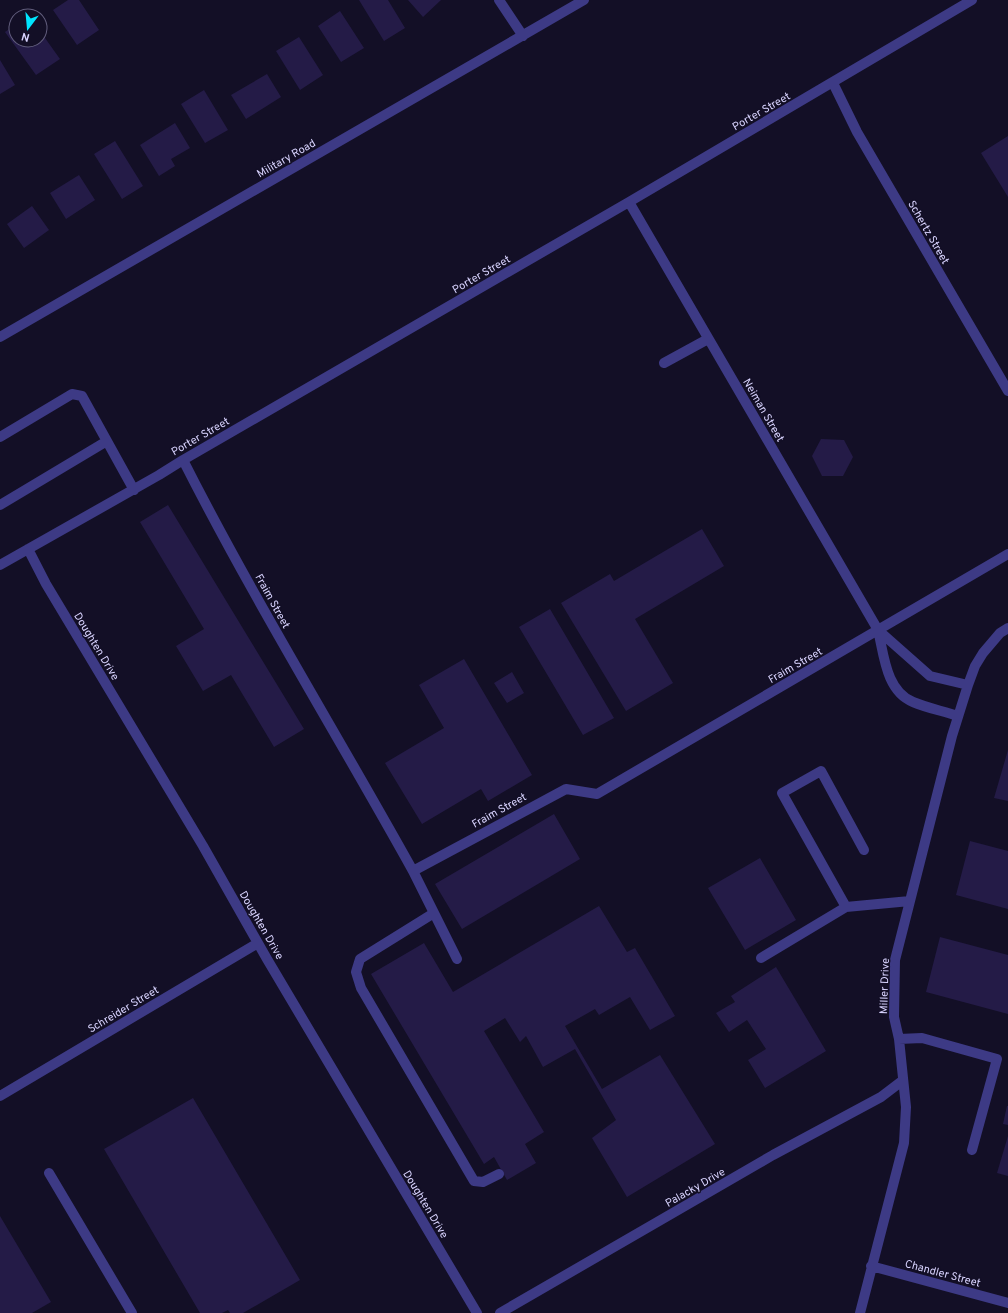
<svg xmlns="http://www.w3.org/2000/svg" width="1008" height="1313" font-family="Overpass,sans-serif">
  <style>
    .building { fill: #241b47 }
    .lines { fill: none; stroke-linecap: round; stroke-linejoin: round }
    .minor { stroke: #3d3a85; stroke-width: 10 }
    .labels { text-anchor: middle; stroke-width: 3; stroke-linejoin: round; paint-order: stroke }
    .street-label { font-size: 11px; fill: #d9d4ff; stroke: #130f26 }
  </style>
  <rect width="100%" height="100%" fill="#130f26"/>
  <path class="building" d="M68 0H79L99 30 77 45 53 10Z
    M359 0H388L405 28 384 41Z
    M408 0H441L423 17Z
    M340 11 364 48 341 62 318 26Z
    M16 24V40H40V31L60 59 36 75 5 32Z
    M299 37 323 75 300 90 276 51Z
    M0 60 15 85 0 94Z
    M267 74 281 97 246 119 231 95Z
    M204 90 228 130 205 143 181 104Z
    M175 123 190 148 171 159 175 166 159 176 140 145Z
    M1008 136V197L981 153Z
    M115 141 143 186 122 199 94 154Z
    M79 175 95 200 66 219 50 193Z
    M32 206 49 230 24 248 7 224Z
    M821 439 844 440 853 457 843 476H822L812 456Z
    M168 505 304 729 274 747 231 675 203 691 176 646 204 629 140 522Z
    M702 529 724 566 635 619 673 683 626 711 561 603 610 574 614 581Z
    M550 609 614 718 583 735 519 627Z
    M464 659 532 775 488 801 481 789 422 824 385 763 444 728 419 685Z
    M512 672 524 693 507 703 494 683Z
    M1008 750V801L994 798Z
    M554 814 580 859 462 929 435 884Z
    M970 841 1008 851V909L956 895Z
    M760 858 796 920 745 950 708 888Z
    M599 906 627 952 635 948 675 1016 650 1030 630 997 599 1015 595 1009 565 1026 602 1089 660 1055 715 1144 627 1197 592 1138 616 1120 575 1049 543 1067 526 1036 520 1042 505 1018 484 1031 544 1132 525 1144 536 1163 507 1180 494 1157 484 1164 371 974 424 943 453 992Z
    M940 937 1008 955V1014L926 992Z
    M776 967 826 1051 765 1088 748 1060 766 1049 747 1020 729 1032 716 1013 735 1002 731 996Z
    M193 1098 300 1280 243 1313H230L228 1310 222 1313H200L104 1149Z
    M1007 1106H1008V1125L1003 1124Z
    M1008 1136V1176L997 1173Z
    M0 1216 51 1302 32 1313H0Z"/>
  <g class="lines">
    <path class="minor" d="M499 0 523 36
      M833 83 857 132 1008 391
      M629 202 878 630C884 655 886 691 913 702 927 708 943 711 958 716
      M0 337 584 0
      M664 363 708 339
      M0 437 72 394 82 396 134 490
      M183 460C254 600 337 734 413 871L566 789 597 794 1008 554
      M0 505 107 441
      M28 549 46 584 203 846 267 959 477 1313
      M0 565 159 475 183 460 629 202 972 0
      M878 630 930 676 968 685
      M413 871 457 959
      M846 907 782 793 821 771 864 850
      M434 913 360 959 356 972 361 988 474 1181 483 1182 499 1174
      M761 958 846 907 910 901
      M899 1039 922 1038 997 1059 972 1150
      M0 1096 258 943
      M49 1173 132 1313
      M871 1266 1008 1303
      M500 1313 773 1155 881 1097 902 1081
      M860 1313 904 1143 906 1107 899 1039 894 1017 895 960 952 736 968 685 975 666 983 653 1000 633 1008 628"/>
  </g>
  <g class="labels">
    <g class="street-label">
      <text transform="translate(761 111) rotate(-30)" y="4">Porter Street</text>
      <text transform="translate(286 158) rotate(-30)" y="4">Military Road</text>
      <text transform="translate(929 232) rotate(60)" y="4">Schertz Street</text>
      <text transform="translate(481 274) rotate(-30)" y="4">Porter Street</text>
      <text transform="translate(764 410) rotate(60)" y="4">Neiman Street</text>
      <text transform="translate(200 436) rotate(-30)" y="4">Porter Street</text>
      <text transform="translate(273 601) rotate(61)" y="4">Fraim Street</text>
      <text transform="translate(97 646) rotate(59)" y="4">Doughten Drive</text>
      <text transform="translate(795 665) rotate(-30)" y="4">Fraim Street</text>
      <text transform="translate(499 810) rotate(-29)" y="4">Fraim Street</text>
      <text transform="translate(262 925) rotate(60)" y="4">Doughten Drive</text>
      <text transform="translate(884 986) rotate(-88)" y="4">Miller Drive</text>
      <text transform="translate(123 1009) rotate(-31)" y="4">Schreider Street</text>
      <text transform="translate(695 1187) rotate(-30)" y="4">Palacky Drive</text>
      <text transform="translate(426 1204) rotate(59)" y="4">Doughten Drive</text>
      <text transform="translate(943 1273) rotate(15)" y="4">Chandler Street</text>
    </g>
  </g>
  <g transform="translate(28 28) rotate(196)"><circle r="19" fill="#130f26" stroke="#625e7d"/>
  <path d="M0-3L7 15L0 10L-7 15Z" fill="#00e5ff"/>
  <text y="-6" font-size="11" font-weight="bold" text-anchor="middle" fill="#d9d4ff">N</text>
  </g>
</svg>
